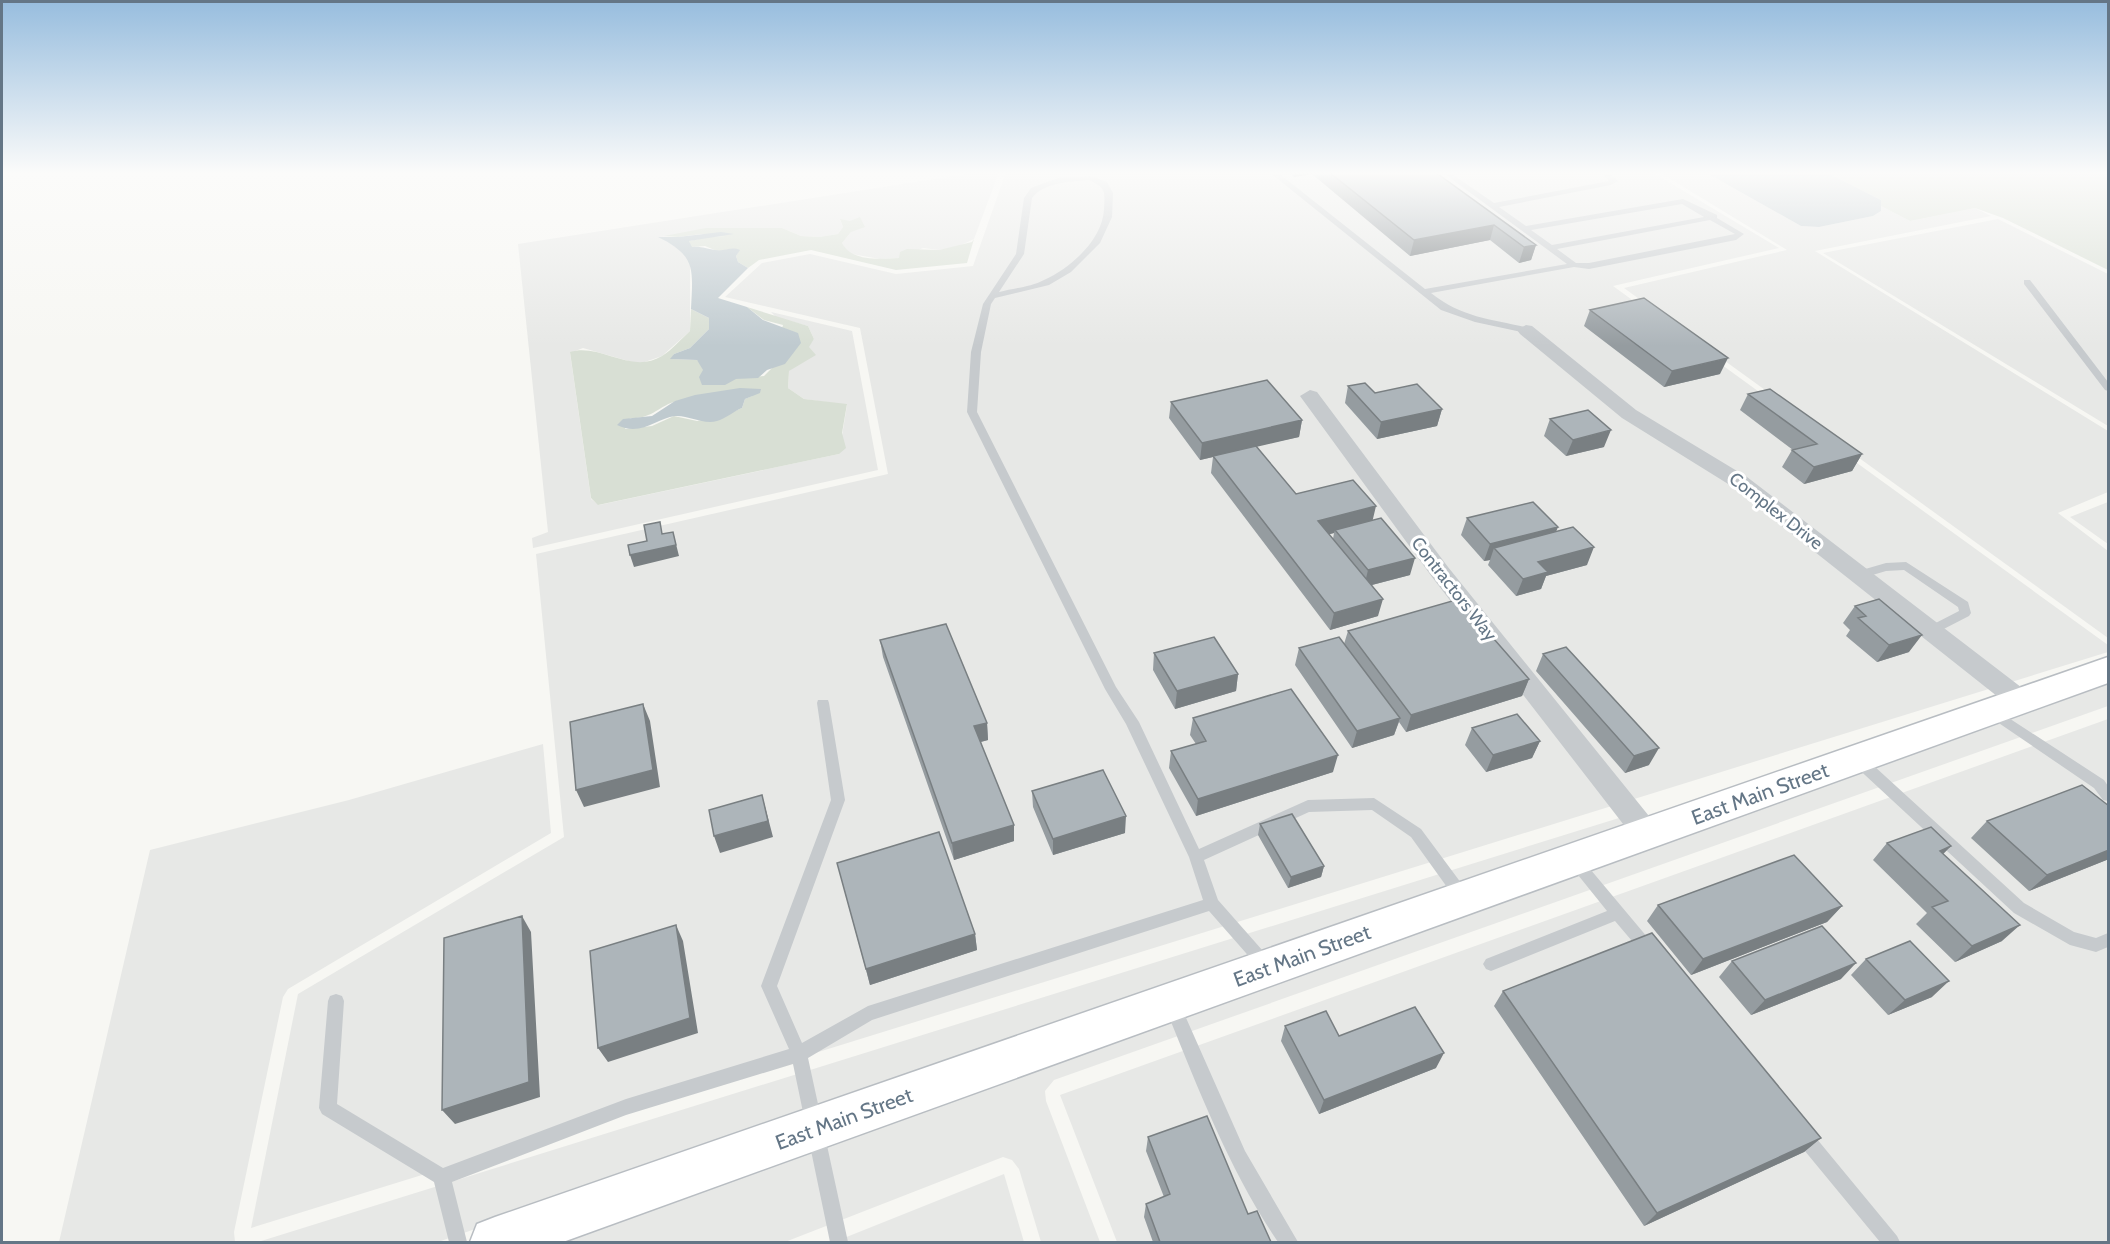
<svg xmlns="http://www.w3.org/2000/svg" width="2110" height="1244" font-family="Cabin,sans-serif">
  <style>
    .built { fill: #e7e8e6 }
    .green { fill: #d8dfd4; fill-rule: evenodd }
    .water { fill: #bfcacf }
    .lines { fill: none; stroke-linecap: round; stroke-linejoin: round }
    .secondary-casing { stroke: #b8bdc2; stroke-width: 3 }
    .service { fill: #c6cacd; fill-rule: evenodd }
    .minor { fill: #c6cacd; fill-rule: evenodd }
    .secondary { fill: #fff; fill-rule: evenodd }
    .wall { fill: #959ca0; fill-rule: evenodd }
    .shaded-wall { fill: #797f82 }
    .building { fill: #adb5ba; stroke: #797f82; stroke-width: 1.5 }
    .labels { text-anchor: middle; stroke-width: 6; stroke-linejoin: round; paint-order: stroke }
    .street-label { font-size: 18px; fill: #647686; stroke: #fff }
    .near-street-label { font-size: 21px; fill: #647686; stroke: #fff }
  </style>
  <rect width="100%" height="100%" fill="#f7f7f3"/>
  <path class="built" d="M979 172H999L974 239 957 247 939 250 923 248 899 258 880 259 852 254 845 251 842 243 851 232 850 221 840 220 843 227 838 234 819 237 801 236 782 228 659 237 683 251 690 262V331L662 356 639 364 583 348 570 353 591 499 599 505 839 454 847 405 804 399 788 388 789 371 814 339 808 326 776 317 771 312 852 331 878 470 533 548 532 538 548 532 518 244Z
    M1006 172H1652L1779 248 1613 286 2108 645V652L251 1228 298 994 564 837 536 554 888 474 860 328 725 297 762 263 810 254 896 274 973 266Z
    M1659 172H1705L1801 226 1819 227 1873 216 1881 211V206L1910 221 1975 208 1991 216 1815 251 2108 431V492L2058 513 2108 551V638L1624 288 1787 250Z
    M1998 219 2108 274V426L1823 253Z
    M2108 502V544L2070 517Z
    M2108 684V706L1054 1080 1045 1091 1046 1101 1100 1242H1041L1019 1169 1012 1160 1003 1157 785 1242H559Z
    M2108 719V1242H1117L1060 1095Z
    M543 744 551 833 288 989 283 997 234 1232 235 1242H59L150 850 349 800Z
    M1619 818 1625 825 438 1242H258Z
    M1004 1174 1024 1242H834Z"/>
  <path class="green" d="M1826 172H2108V270L2003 218 1975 208 1910 221 1881 206V200Z
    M860 217 865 227 851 232 842 243C852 262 880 259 899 258L900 252 907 249 939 250 972 242 974 239 967 263 896 270 811 250 759 260 748 268 738 262 736 256 739 250 717 251 705 246 691 247 689 241 714 236 726 237 701 234 678 237 664 236 706 228H782L801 236 819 237 838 234 843 227 840 219 850 221Z
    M747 307 808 326 814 339 809 347 816 355 789 371 788 388 804 399 847 404 842 433 846 448 839 454 598 505 591 498 570 352C601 343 631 375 662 356 672 350 681 339 690 331L691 309 709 318V329L690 348 674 354 671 359 697 360C706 367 703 376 702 385L725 384 731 379 764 376 772 368 783 325 764 320ZM752 396 745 399 742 408 725 415 697 421 674 416 652 426 625 429 630 418C653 419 658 406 677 401 700 396 728 397 752 396Z"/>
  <path class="water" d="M1705 172H1826L1881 200V211L1873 216 1819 227 1801 226Z
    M721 232 734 234 689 241 692 247C702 246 706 249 715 250 724 252 731 246 740 250L736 256 738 262 748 268 718 298 747 307 763 320 798 333 801 343 785 364 767 370 758 378 736 379 725 385H702L699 377 703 370 697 360 670 359 674 354 690 348 709 329V318L691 309C693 268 696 256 658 237H678Z
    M740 388 761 389 760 393 745 399 742 408C734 411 725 419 717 421 703 425 689 415 675 416 657 418 641 437 617 425L623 419 652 416 675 401 695 395Z"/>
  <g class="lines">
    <g class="secondary-casing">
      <path id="secondary" d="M2108 657V683L563 1242H470L477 1224 495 1217Z"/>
    </g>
    <path class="service" d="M1269 172H1277L1425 289 1567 264 1442 172H1449L1494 203 1609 181 1601 172H1608L1618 181 1611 185 1499 207 1526 226 1683 199 1717 215V218L1744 234 1736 240 1589 269 1574 267 1431 293C1462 318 1492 319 1529 328V332L1526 333 1475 322 1441 310ZM1682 204 1704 217 1552 245 1531 230ZM1710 220 1735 234 1589 263H1576L1557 249Z
      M1090 176 1107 182 1113 193 1112 217 1100 243 1071 272 1049 285 995 298 991 304 981 352 977 412 1116 687 1139 722 1199 849 1308 800 1374 798 1421 829 1467 891 1469 896 1467 901 1462 902 1457 901 1411 837 1372 810 1309 812 1204 860 1218 900 1270 959 1273 964 1270 969 1265 971 1260 969 1209 911 872 1020 808 1058 848 1242H830L793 1064 626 1115 452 1182 467 1242H449L434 1182 322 1114 319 1108 328 1001 330 996 336 994 342 996 344 1001 337 1104 443 1168 626 1099 789 1049 761 986 831 800 817 703 818 700H828L829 703 845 800 777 986 802 1043 868 1006 1203 900 1189 857 1126 724 1105 689 967 412 971 352 983 304 1016 254 1024 198 1031 188 1058 178ZM1089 180C1106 188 1105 191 1104 209 1103 239 1071 268 1044 280 1031 287 1014 288 999 292L1024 254 1032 198C1044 182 1070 182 1089 180Z
      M2024 280H2030L2108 382V391L2105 390 2024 284Z
      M1906 562 1968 602 1971 613 1969 616 1934 634H1926L1924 631 1926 628 1959 611 1958 607 1904 570 1886 571 1859 579 1853 575 1855 572 1886 563Z
      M1992 707 2104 780 2108 786V801L2103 800 2094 788 1987 715 1986 712 1987 709Z
      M1857 754 1862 755 2024 903 2074 932 2096 938 2108 933V947L2096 952 2070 945 2014 913 1852 763 1850 759 1852 755Z
      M1575 855 1580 857 1653 944 1656 949 1653 954 1648 956 1643 954 1615 921 1491 971 1486 969 1483 964 1486 959 1607 911 1570 865 1568 861 1570 857Z
      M1173 999 1179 1002 1245 1151 1298 1242H1278C1229 1170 1198 1088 1165 1007L1167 1002Z
      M1801 1124 1807 1127 1897 1236 1900 1242H1880L1795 1139 1792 1133 1795 1127Z"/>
    <path class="minor" d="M1526 325 1532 326 1636 410 1747 477 2030 694 2034 701 2030 708 2021 711 2012 708 1733 487 1622 418 1520 334 1517 330Z
      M1310 390 1317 392 1448 567 1657 826 1661 834 1657 842 1647 846 1637 842 1432 577 1300 396Z"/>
    <use href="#secondary" class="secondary"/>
  </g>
  <path class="wall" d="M1288 172H1435L1536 245 1531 260 1519 263 1490 240 1410 256 1312 174 1294 177Z
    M1590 310 1720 374 1664 387 1584 326Z
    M1348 386 1442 409 1437 426 1377 439 1345 403Z
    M1748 394 1862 454 1852 471 1804 484 1782 467 1792 450H1793L1740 410Z
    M1171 402 1302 420 1299 437 1256 446 1296 494 1372 520 1410 575 1372 585 1378 616 1330 630 1211 473 1213 457 1200 460 1169 418ZM1334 533 1333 539 1329 534Z
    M1550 419 1604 447 1566 456 1544 436Z
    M1467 518 1556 532 1587 565 1546 576 1541 589 1516 596 1488 565 1490 560 1484 561 1461 535Z
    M1855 606 1909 652 1877 662 1846 636 1850 630 1843 623Z
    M1348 631 1529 679 1522 696 1406 732 1399 722 1394 735 1352 748 1295 665 1299 648 1344 644Z
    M880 640 987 723 988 740 981 742 1014 841 954 860 883 657Z
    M1154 653 1238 674 1236 691 1175 709 1153 670Z
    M1543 654 1649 765 1625 773 1536 671Z
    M1193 718 1333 772 1196 816 1169 768 1171 751 1196 744 1190 735Z
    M1472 728 1540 741 1532 758 1486 772 1465 745Z
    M1032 791 1125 833 1053 855 1033 807Z
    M2109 806V859L2029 891 1971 838 1987 821Z
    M1260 824 1324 866 1321 877 1288 888 1258 835Z
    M1887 843 1951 846 1943 854 2002 941 1955 962 1916 924 1927 913 1873 860Z
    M837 863 975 934 977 950 870 985Z
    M1658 905 1842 906 1827 922 1691 975 1647 921Z
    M1866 959 1932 997 1888 1015 1851 975Z
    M1732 961 1841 979 1751 1015 1719 977Z
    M1503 991 1821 1138 1804 1152 1644 1226 1494 1006Z
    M1285 1026 1339 1036 1436 1068 1319 1114 1281 1041Z
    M1148 1137 1248 1214 1271 1242H1153L1144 1217 1146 1204 1164 1197 1146 1151Z"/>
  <path class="shaded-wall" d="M1295 172H1312V174L1294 177Z
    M1494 225 1490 240 1410 256 1414 240Z
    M1536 245 1531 260 1519 263 1524 247Z
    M1728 358 1720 374 1664 387 1672 371Z
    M1442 409 1437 426 1377 439 1381 422Z
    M1302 420 1299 437 1200 460 1202 443Z
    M1611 430 1604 447 1566 456 1573 440Z
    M1862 454 1852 471 1804 484 1814 467Z
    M1376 506 1372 523 1335 530 1334 533 1315 538 1318 521Z
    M1558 527 1551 544 1494 548 1490 560 1484 561 1490 544Z
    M673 532 679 556 634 567 630 555Z
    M1594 547 1587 565 1546 576 1541 589 1516 596 1523 579 1538 562Z
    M1415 558 1410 575 1364 587 1368 570Z
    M1383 599 1378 616 1330 630 1334 613Z
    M1922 635 1909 652 1877 662 1889 645Z
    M1238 674 1236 691 1175 709 1177 691Z
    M1529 679 1522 696 1406 732 1411 715Z
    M643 704 650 721 660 787 584 807 576 790Z
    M1400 718 1394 735 1352 748 1357 731Z
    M987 723 988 740 976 743 974 726Z
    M1540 741 1532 758 1486 772 1493 755Z
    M1659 748 1649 765 1625 773 1634 756Z
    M1338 755 1333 772 1196 816 1198 799Z
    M762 795 773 837 720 853 714 836Z
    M1126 816 1125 833 1053 855V839Z
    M1014 825V841L954 860 952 843Z
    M1951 846 1935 862 1940 851Z
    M2109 850V859L2029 891 2047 875Z
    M1324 866 1321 877 1288 888 1291 877Z
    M1842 906 1827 922 1691 975 1703 959Z
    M522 916 531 932 540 1097 455 1124 442 1110Z
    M676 925 683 941 698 1033 608 1062 598 1048Z
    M2020 925 2002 941 1955 962 1972 946Z
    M975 934 977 950 870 985 866 969Z
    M1856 963 1841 979 1751 1015 1765 1000Z
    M1949 981 1932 997 1888 1015 1905 1000Z
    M1444 1053 1436 1068 1319 1114 1324 1100Z
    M1821 1138 1804 1152 1644 1226 1657 1213Z"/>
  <path class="building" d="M1329 172H1435L1536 245 1524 247 1494 225 1414 240Z
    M1644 298 1728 358 1672 371 1590 310Z
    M1267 380 1302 420 1202 443 1171 402Z
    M1365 383 1375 393 1417 384 1442 409 1381 422 1348 386Z
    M1770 389 1862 454 1814 467 1792 450 1817 444 1748 394Z
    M1588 410 1611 430 1573 440 1550 419Z
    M1256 446 1296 494 1353 480 1376 506 1318 521 1383 599 1334 613 1213 456Z
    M1533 502 1558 527 1490 544 1467 518Z
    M1381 518 1415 558 1368 570 1335 530Z
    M660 522 662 534 673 532 676 545 630 555 628 545 647 541 644 525Z
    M1573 527 1594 547 1538 562 1548 572 1523 579 1494 548Z
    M1459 599 1529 679 1411 715 1348 631Z
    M1879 599 1922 635 1889 645 1858 618 1866 616 1855 606Z
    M946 624 987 723 974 726 1014 825 952 843 880 640Z
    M1214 637 1238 674 1177 691 1154 653Z
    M1339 637 1400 718 1357 731 1299 648Z
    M1566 647 1659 748 1634 756 1543 654Z
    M1291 689 1338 755 1198 799 1171 751 1206 741 1193 718Z
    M643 704 653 770 576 790 570 722Z
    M1517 714 1540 741 1493 755 1472 728Z
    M1103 770 1126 816 1053 839 1032 791Z
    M2082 785 2109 806V850L2047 875 1987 821Z
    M762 795 768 821 714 836 709 810Z
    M1292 814 1324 866 1291 877 1260 824Z
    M1931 827 1951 846 1940 851 2020 925 1972 946 1932 907 1948 901 1887 843Z
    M939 832 975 934 866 969 837 863Z
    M1794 855 1842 906 1703 959 1658 905Z
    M522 916 529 1082 442 1110 444 938Z
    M676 925 690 1018 598 1048 590 951Z
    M1822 926 1856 963 1765 1000 1732 961Z
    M1652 933 1821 1138 1657 1213 1503 991Z
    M1910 941 1949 981 1905 1000 1866 959Z
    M1415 1007 1444 1053 1324 1100 1285 1026 1326 1011 1339 1036Z
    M1207 1116 1248 1214 1257 1211 1271 1242H1160L1146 1204 1170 1194 1148 1137Z"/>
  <linearGradient id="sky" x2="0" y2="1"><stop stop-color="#97bdde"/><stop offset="0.5" stop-color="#fbfbfa"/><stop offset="1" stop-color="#fbfbfa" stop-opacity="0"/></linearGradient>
  <rect width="2110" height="346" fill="url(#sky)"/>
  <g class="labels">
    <g class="street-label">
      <text transform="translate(1776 511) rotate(38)" y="6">Complex Drive</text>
      <text transform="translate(1454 589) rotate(52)" y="6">Contractors Way</text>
    </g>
    <g class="near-street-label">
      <text transform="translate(1760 794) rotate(-20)" y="7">East Main Street</text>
      <text transform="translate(1302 956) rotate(-20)" y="7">East Main Street</text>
      <text transform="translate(844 1119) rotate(-20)" y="7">East Main Street</text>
    </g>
  </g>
  <rect width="2110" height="1244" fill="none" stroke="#647686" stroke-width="6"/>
</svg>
